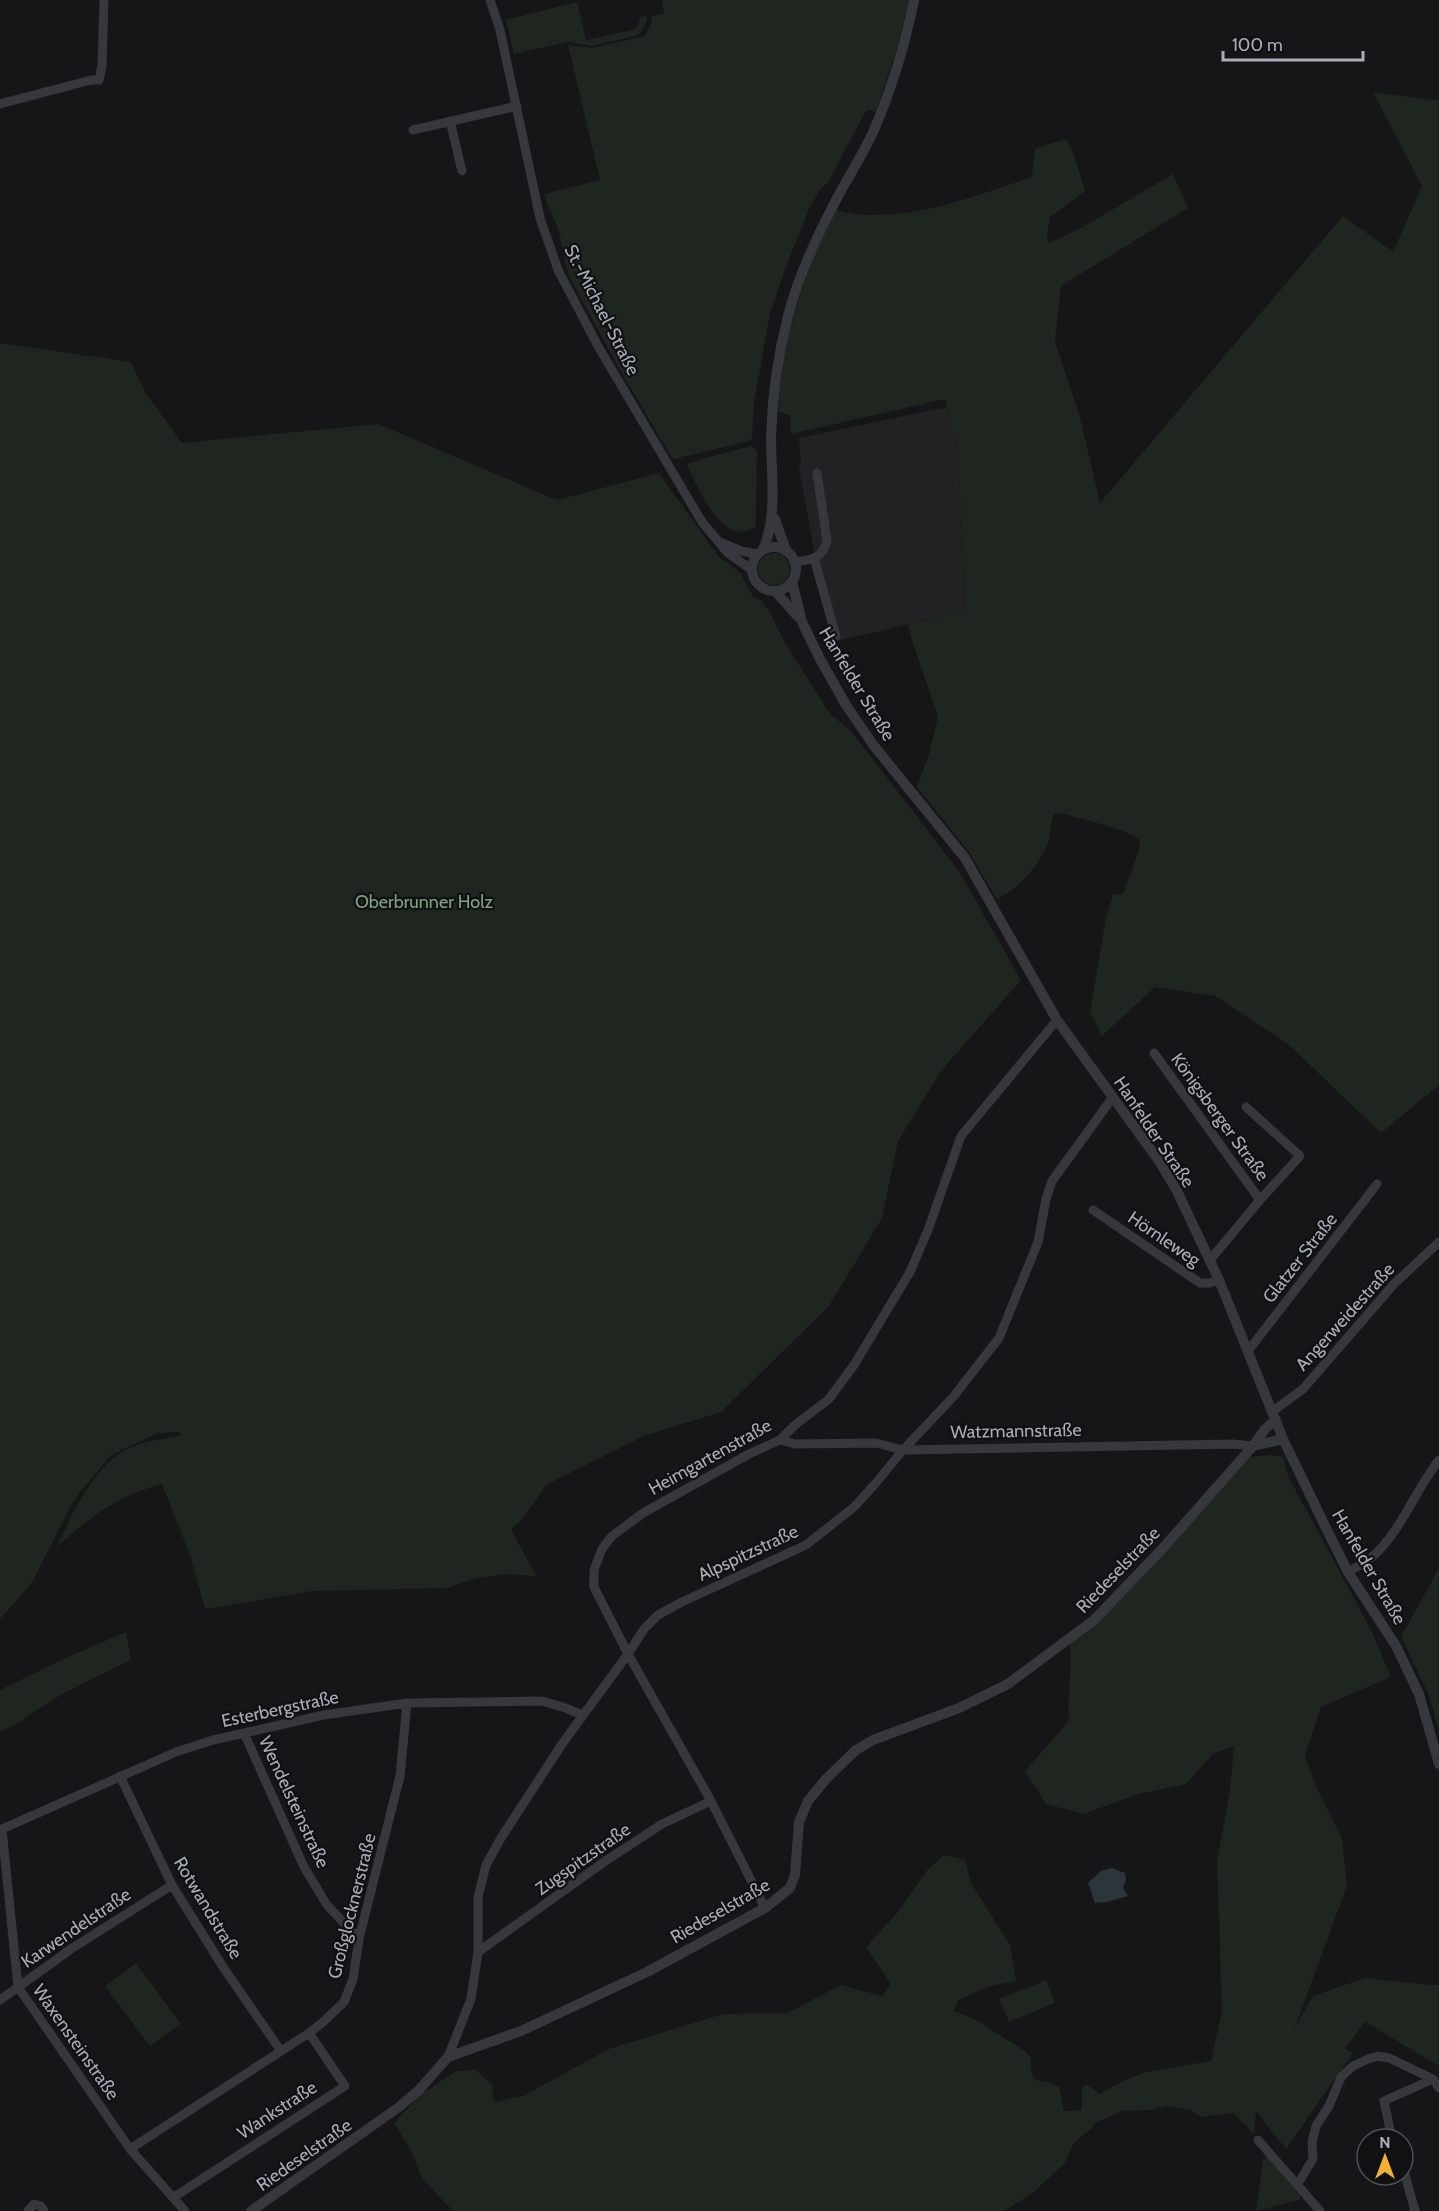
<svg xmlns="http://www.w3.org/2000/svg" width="1439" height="2211" font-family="Cabin,sans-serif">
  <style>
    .built { fill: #222225 }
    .green { fill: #1e261f }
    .water { fill: #2c353c }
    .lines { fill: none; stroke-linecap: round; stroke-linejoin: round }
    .minor { stroke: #37383d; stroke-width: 9 }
    .tertiary { stroke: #37383d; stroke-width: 10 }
    .labels { text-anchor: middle; stroke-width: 4.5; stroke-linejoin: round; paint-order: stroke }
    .street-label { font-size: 18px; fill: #a8adb8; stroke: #111113 }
    .park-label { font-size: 18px; fill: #7fa381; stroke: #111113 }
  </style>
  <rect width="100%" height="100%" fill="#161618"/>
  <path class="built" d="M947 407 958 452 966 611 836 641 814 573V550L799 468 801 461 799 438Z"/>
  <path class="green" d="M662 0H909L897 48 876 111 869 110 864 114 828 183 821 188 809 209 787 264 770 313 754 402 752 438 749 441 675 459 672 458 621 372 571 280C564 263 563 246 558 229 555 217 547 207 544 194L600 180 568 45 593 48 645 36 651 24 652 16 664 13Z
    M577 2 586 40 633 30 638 26 640 17 647 16C646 25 643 33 635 36L591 46 568 42 514 54 506 20Z
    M1373 92 1439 101V1085L1381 1133 1288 1044 1215 996 1155 987 1102 1036 1090 1012 1106 918 1113 895 1123 894 1139 850C1140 846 1141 844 1139 840 1133 831 1075 817 1061 813L1054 814C1050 822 1051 833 1048 842 1040 865 1019 888 997 899L969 852 917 787 929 754 938 717 907 625 966 610 958 452 945 399 791 434V416L778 411C782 341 803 272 836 210 896 227 972 197 1029 178L1032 175 1035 149 1061 140H1067L1074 155 1085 191 1050 217 1047 236 1049 243 1081 228 1173 174 1188 208 1061 286 1055 342 1080 417 1100 503 1343 216 1393 252 1422 186Z
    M0 343 131 362 145 392 182 443 378 424 557 500 659 473 719 557 740 572 753 597 764 602 766 609 768 608 781 636 830 714 851 731 959 871 1021 980 941 1071 898 1141 882 1218 829 1306 721 1412 644 1436 546 1485 522 1520 511 1529 536 1576 508 1574 476 1578 447 1588 312 1591 205 1609 191 1558 162 1484C121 1494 86 1519 56 1548 73 1513 93 1465 131 1447 147 1440 165 1440 181 1435L179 1432 158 1433 111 1455 74 1500 31 1584 0 1619Z
    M750 446 757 450 756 518 755 528C750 529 745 532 741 532 715 531 698 486 687 466L688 463Z
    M758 569a16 16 0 1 1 32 0a16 16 0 1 1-32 0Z
    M1270 1455 1283 1457 1288 1476 1370 1628 1391 1677 1321 1707 1305 1756 1316 1786 1342 1838 1347 1886 1295 2027 1313 1996 1365 1978 1431 1985H1439V2066L1365 2022 1345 2049 1353 2053 1286 2149 1256 2111 1254 2134 1233 2113 1201 2117 1191 2110 1164 2106 1150 2110 1122 2111 1095 2123 1091 2129 1074 2143 1065 2163 1034 2192 1004 2211H453L421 2177 413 2154 394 2123 419 2096 456 2071 476 2070 492 2085 494 2102 523 2096 609 2049 723 2014 787 2013 841 1985 882 1996 891 1984 866 1947 898 1912 928 1869 944 1855 965 1860 971 1883 1010 1945 1016 1981 991 1986 958 2000 954 2011 974 2019 1025 2051 1031 2058C1029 2092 1043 2075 1059 2087L1064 2111 1082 2110V2089L1086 2085 1090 2086 1099 2094 1125 2080 1146 2072 1211 2061 1222 2012 1217 1862 1230 1790 1234 1746 1213 1754 1186 1784 1139 1794 1083 1814 1046 1804 1025 1771 1068 1722 1071 1649 1066 1640 1074 1635 1242 1458Z
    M1439 1568V1731L1429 1695 1401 1637Z
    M126 1632 131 1660C101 1675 68 1689 40 1708 26 1717 16 1726 0 1732V1690L59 1661Z
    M136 1963 181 2024 150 2046 105 1986Z
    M1046 1980 1055 2003 1009 2022 999 1999Z
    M1269 2155 1300 2196V2200L1256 2211 1263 2161Z"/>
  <path class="water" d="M1112 1868 1125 1873 1126 1880 1123 1888 1128 1896 1107 1902 1095 1903 1088 1883 1101 1871Z"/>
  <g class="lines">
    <path class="minor" d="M490 0 500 30 540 218 558 270 599 348 702 522 728 553 752 570
      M0 104 91 80H99L102 65 104 0
      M450 121 462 171
      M413 130 517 106
      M722 543 741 551 758 554
      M814 558 836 636
      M795 562C813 559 821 560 827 541L817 473
      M1154 1053 1260 1200 1210 1260
      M1246 1107 1300 1156 1260 1200
      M1093 1210 1200 1283H1210L1219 1280
      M1248 1351 1377 1184
      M1273 1411 1303 1389 1394 1284 1439 1242
      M780 1440 795 1444 876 1443 903 1450 1234 1444 1253 1446
      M1348 1572C1356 1567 1366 1563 1372 1557 1401 1532 1415 1490 1439 1460
      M244 1733 304 1867 327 1905 359 1939
      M120 1776 172 1885 223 1967 281 2051
      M2 1829 18 1987 130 2149 185 2211
      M0 1830 176 1752 213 1740 324 1715 407 1703 541 1701 563 1707 582 1715
      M765 1908 711 1801 628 1654 594 1587V1570L602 1549 611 1537 643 1513 749 1454 780 1440 795 1425 829 1399 854 1365 910 1272 928 1230 961 1136 1057 1020
      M478 1952 604 1862 662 1824 711 1801
      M0 2000 71 1949 172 1885
      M448 2057 471 1999 478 1952V1897L486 1865 501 1838 562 1744 628 1654 644 1629 658 1615 682 1602 806 1545 854 1507 875 1484 903 1450 954 1396 999 1338 1038 1242 1046 1199 1052 1181 1113 1097
      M1392 2139 1384 2101 1433 2079
      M1258 2140 1320 2211
      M130 2149 309 2033 322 2023 344 2002 353 1979 359 1939 400 1776 407 1703
      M1403 2168 1415 2211
      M1297 2185 1313 2159 1312 2142 1316 2126 1329 2106 1341 2077 1353 2066 1368 2059 1378 2056 1389 2058 1433 2079 1439 2088
      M174 2197 345 2086 309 2033
      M28 2211 34 2204 41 2206 44 2211"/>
    <path class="tertiary" d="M775 519 786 551
      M752 569a22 22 0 1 1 44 0a22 22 0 1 1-44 0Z
      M763 550C778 514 771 476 771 438 772 398 778 355 788 316 800 270 821 228 843 187 854 168 865 150 874 130 892 88 905 45 914 0
      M792 582 802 622 820 659 846 705 874 746 965 858 1057 1020 1159 1161 1177 1191 1219 1280 1283 1439 1327 1530 1348 1572 1396 1646 1419 1694 1439 1764
      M775 591 798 617
      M1253 1446 1283 1439
      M251 2211 399 2107 419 2090 448 2057 521 2031 647 1972 765 1908 790 1888 795 1875 799 1822 808 1801 826 1779 856 1750 873 1740 959 1708 1008 1684 1094 1620 1164 1547 1253 1446 1265 1429 1276 1420"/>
  </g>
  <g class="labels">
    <g class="street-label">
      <text transform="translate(602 310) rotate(63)" y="6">St.-Michael-Straße</text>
      <text transform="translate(857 684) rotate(59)" y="6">Hanfelder Straße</text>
      <text transform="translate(1220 1117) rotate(54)" y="6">Königsberger Straße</text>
      <text transform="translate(1154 1132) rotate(56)" y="6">Hanfelder Straße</text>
      <text transform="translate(1164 1239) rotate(34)" y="6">Hörnleweg</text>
      <text transform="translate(1300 1258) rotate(-52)" y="6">Glatzer Straße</text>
      <text transform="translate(1345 1317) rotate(-48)" y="6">Angerweidestraße</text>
      <text transform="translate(1016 1431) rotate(-1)" y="6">Watzmannstraße</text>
      <text transform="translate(710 1457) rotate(-29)" y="6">Heimgartenstraße</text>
      <text transform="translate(748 1553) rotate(-25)" y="6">Alpspitzstraße</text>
      <text transform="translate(1369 1567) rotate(60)" y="6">Hanfelder Straße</text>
      <text transform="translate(1118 1570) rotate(-46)" y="6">Riedeselstraße</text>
      <text transform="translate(280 1709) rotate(-12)" y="6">Esterbergstraße</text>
      <text transform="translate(294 1802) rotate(65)" y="6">Wendelsteinstraße</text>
      <text transform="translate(583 1859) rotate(-35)" y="6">Zugspitzstraße</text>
      <text transform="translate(352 1906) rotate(-76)" y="6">Großglocknerstraße</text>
      <text transform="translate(208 1908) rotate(59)" y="6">Rotwandstraße</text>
      <text transform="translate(720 1911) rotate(-30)" y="6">Riedeselstraße</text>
      <text transform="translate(76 1928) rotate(-34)" y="6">Karwendelstraße</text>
      <text transform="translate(76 2042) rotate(55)" y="6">Waxensteinstraße</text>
      <text transform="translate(277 2110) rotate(-33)" y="6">Wankstraße</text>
      <text transform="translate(304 2155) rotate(-35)" y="6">Riedeselstraße</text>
    </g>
    <g class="park-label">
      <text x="424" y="908">Oberbrunner Holz</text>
    </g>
  </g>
  <g transform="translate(1385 2157)"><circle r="28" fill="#111113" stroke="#4d4f55" stroke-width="1.5"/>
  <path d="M0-4.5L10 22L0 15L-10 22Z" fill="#f2b134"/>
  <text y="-9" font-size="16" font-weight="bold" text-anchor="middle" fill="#a8adb8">N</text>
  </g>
  <path d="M1223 51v9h140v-9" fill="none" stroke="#a8adb8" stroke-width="3"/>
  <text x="1232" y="51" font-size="18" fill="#a8adb8" stroke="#111113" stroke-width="4.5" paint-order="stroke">100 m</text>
</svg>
